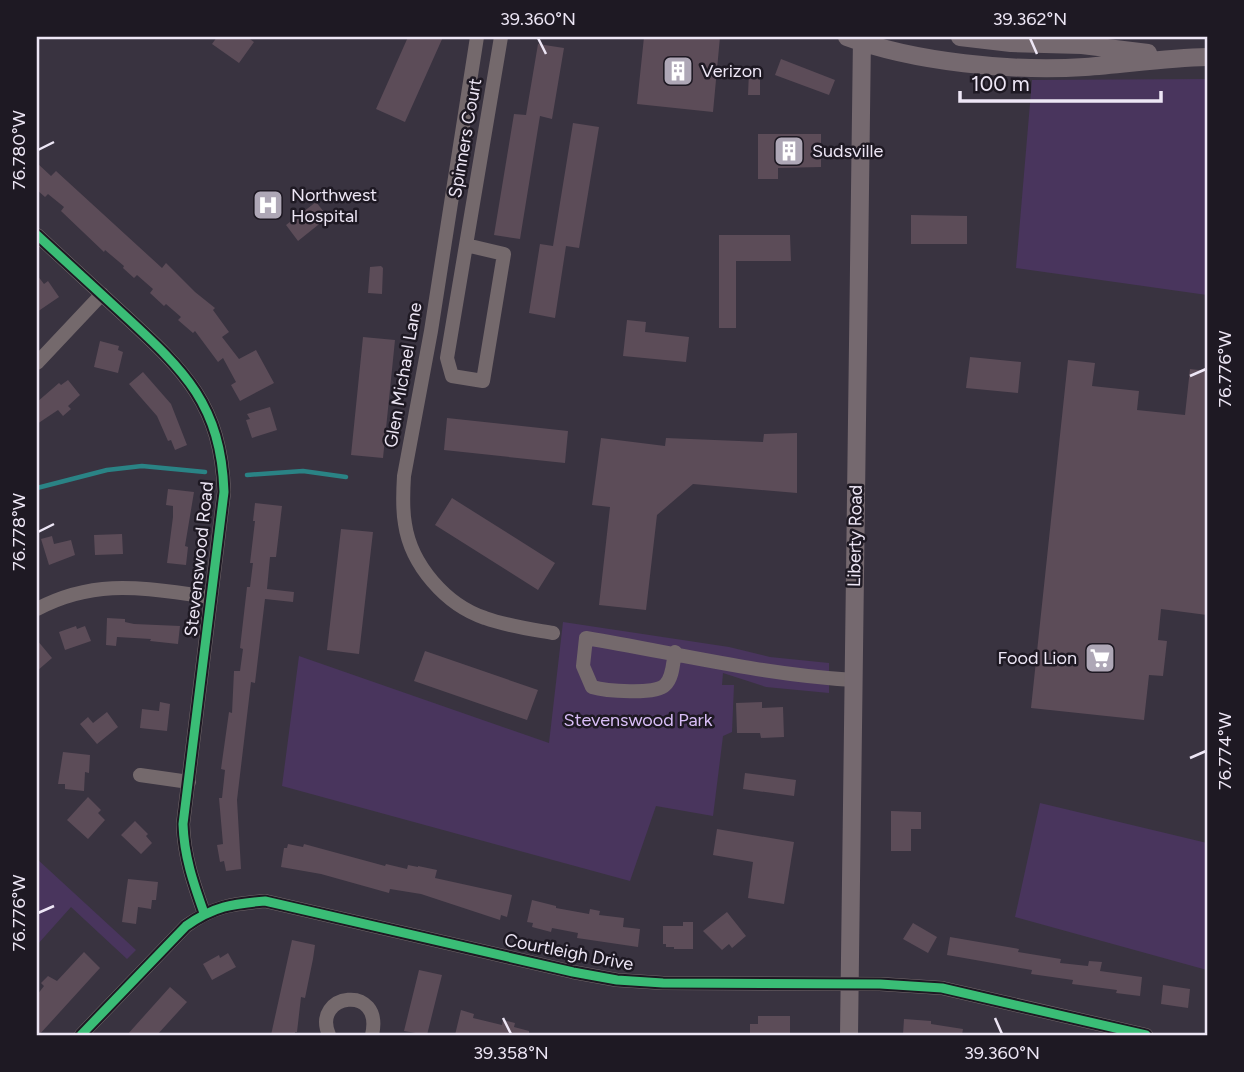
<svg xmlns="http://www.w3.org/2000/svg" width="1244" height="1072" font-family="Figtree,sans-serif">
  <style>
    .green { fill: #49355d }
    .lines { fill: none; stroke-linecap: round; stroke-linejoin: round }
    .stream { stroke: #2a8385; stroke-width: 4.5 }
    .building { fill: #5c4c58 }
    .minor { stroke: #74696c; stroke-width: 14 }
    .major { stroke: #75696f; stroke-width: 18 }
    .cycleway-casing { stroke: #1e1923; stroke-width: 13 }
    .cycleway { stroke: #3abd76; stroke-width: 9 }
    .ticks { fill: none; stroke: #ede6f5; stroke-width: 2.5 }
    .labels { text-anchor: middle; stroke-width: 5; stroke-linejoin: round; paint-order: stroke }
    .poi-label { font-size: 18px; fill: #ede6f5; stroke: #1e1923; text-anchor: start }
    .street-label { font-size: 18px; fill: #ede6f5; stroke: #1e1923 }
    .park-label { font-size: 18px; fill: #d9bef7; stroke: #1e1923 }
    .neatline { fill: none; stroke: #ede6f5; stroke-width: 2.5 }
    .ticks-label { font-size: 18px; text-anchor: middle; fill: #ede6f5 }
  </style>
  <rect width="100%" height="100%" fill="#393340"/>
  <path class="green" d="M1207 79V295L1016 268 1032 80Z
    M563 622 729 647 770 657 829 663V693L766 687 723 673 722 685H734L732 732 723 736 713 816 656 806 630 881 282 786 299 656 549 743Z
    M1040 803 1207 843V970L1015 917Z
    M37 859 136 950 127 959 71 907 37 945Z"/>
  <g class="lines">
    <path class="stream" d="M247 475 303 471 346 477
      M37 488 107 470 142 466 205 472"/>
  </g>
  <path class="building" d="M217 37H247L254 42 239 63 212 44Z
    M408 37H443L405 122 376 109Z
    M644 37H720L713 112 637 104Z
    M538 44 564 48 552 119 540 116 520 239 494 235 514 114 526 115Z
    M781 59 835 80 829 95 775 75Z
    M749 72H760V95H748Z
    M573 123 599 127 579 248 566 246 555 318 529 313 540 244 553 246Z
    M758 134H821V167L778 168V179H758Z
    M37 163 51 176 56 171 162 268 166 263 195 292 215 308 213 310 229 332 222 337 239 359 256 350 274 383 240 401 231 385 236 382 223 358 218 362 195 331 193 333 178 320 181 317 166 304 164 306 150 293 153 289 137 275 134 278 123 268 124 266 105 250 104 252 61 211 64 207 48 194 45 197 37 190Z
    M316 202 328 217 298 241 286 225Z
    M911 215 967 216V244H911Z
    M719 235H790L791 261H736V328H719Z
    M381 266 383 268 382 294 368 293 370 267Z
    M37 275 44 284 48 281 59 297 37 312Z
    M627 320 646 322 645 332 689 337 686 362 623 356Z
    M363 337 395 340 383 458 351 455Z
    M100 341 119 346 118 350 123 352 118 373 94 367Z
    M970 357 1021 362 1018 393 966 388Z
    M1068 360 1095 363 1092 386 1139 391 1137 410 1185 415 1190 369 1207 371V615L1161 609 1158 640 1167 641 1163 676 1149 675 1144 720 1031 708Z
    M143 372 171 404 187 445 175 450 171 440 168 441 157 416 129 384Z
    M68 380 80 395 68 406 71 409 63 416 58 410 37 424V402L59 383 61 385Z
    M270 407 277 430 252 438 246 420 250 419 247 414Z
    M447 418 568 431 565 463 444 450Z
    M797 433V493L693 484 657 515 646 610 599 605 610 507 592 505 601 438 665 446 666 438 763 442 764 434Z
    M168 489 194 492 185 546 188 547 186 565 167 563 173 517V506L166 505Z
    M452 498 555 563 538 590 435 525Z
    M255 503 282 506 276 557H270L267 589 294 592 293 602 265 599 255 683 251 682 237 800 241 869 226 871 224 861 220 862 217 845 223 844 219 798H222L225 770 221 769 229 712 232 713 234 671H240L243 649 240 648 247 587H250L253 563H250L255 521H253Z
    M341 529 373 532 359 654 327 650Z
    M122 534 123 554 95 555 94 535Z
    M52 536 54 544 71 540 75 555 49 565 41 539Z
    M107 618 125 619V622L134 624 180 626 178 644 150 641 151 639 117 637 116 646 106 645Z
    M76 626 77 629 85 626 91 641 65 650 59 632Z
    M37 640 52 658 37 671Z
    M425 651 538 690 527 720 414 681Z
    M160 702 170 704 167 731 140 728 142 709 159 711Z
    M762 702V708L783 707 784 737 761 738 760 733H737L736 703Z
    M107 712 118 727 97 744 80 724 88 717 93 723Z
    M63 752 90 755 89 773 85 772 84 791 65 789V784H58Z
    M745 773 796 780 794 796 743 789Z
    M88 797 101 810 98 813 105 820 88 839 67 820Z
    M891 811 921 812V829H911V851H891Z
    M135 821 148 834 146 836 152 843 141 854 121 835Z
    M717 829 794 842 784 904 748 898 753 862 713 855Z
    M288 844 303 847 304 844 385 866 386 864 407 869 408 865 418 867V866L437 870 435 878 512 895 507 917 501 915 500 920 421 894 390 889 389 893 321 874 281 867 284 848H287Z
    M128 879 158 882 156 900H152L151 909 138 907 136 924 122 922Z
    M532 900 556 906V908L589 914 590 909 600 911 599 915 624 918 623 927 640 929 638 947 577 938 578 933 552 928 551 932 532 927 533 923 527 922Z
    M727 912 746 936 732 948 729 944 722 950 703 931Z
    M683 922H693V949H674V947H666V944H663V926H683Z
    M913 923 937 937 928 953 903 939Z
    M950 937 1019 949 1018 952 1061 959 1060 963 1088 966 1089 961 1102 962 1100 971 1142 977 1140 996 1116 993 1117 990 1072 984 1073 980 1031 974 1032 970 947 955Z
    M292 940 315 945 313 959 305 998 301 997 297 1032H295V1035H271Z
    M84 952 100 968 39 1035H37V995L44 986 41 983 48 976 57 981Z
    M228 953 236 967 212 980 203 964 219 955 220 958Z
    M419 970 442 975 427 1035 404 1031Z
    M1163 985 1190 989 1188 1008 1161 1004Z
    M170 987 187 1002 157 1035H127Z
    M461 1010 474 1014 473 1018 502 1025 503 1020 515 1023 514 1027 529 1031V1035H455Z
    M758 1016H790V1035H750V1024H758Z
    M904 1019 931 1021V1024L963 1029 962 1035H903Z"/>
  <g class="lines">
    <path class="minor" d="M477 37 431 331 404 476C403 492 402 508 405 524 411 565 446 605 485 618 507 626 530 629 553 633
      M37 235C66 262 95 288 124 315 185 371 221 405 224 492L183 824C184 856 193 882 204 913
      M466 245 504 254 483 381 452 376 447 358 501 37
      M37 363 102 294
      M37 609C98 577 146 589 211 597
      M675 652C673 662 673 678 665 685 656 695 605 691 592 687L583 666 586 638C675 653 764 675 854 680
      M140 775 189 782
      M81 1035 186 926C214 906 232 904 265 901L573 972 617 980 663 983 880 984 942 988 1146 1035
      M329 1035C311 993 384 983 372 1035"/>
    <path class="major" d="M847 37C914 62 1013 72 1085 67 1126 64 1166 58 1207 57
      M960 37 1011 43 1082 45 1148 53
      M849 1035 862 37"/>
    <g class="cycleway-casing">
      <path id="cycleway" d="M37 235C66 262 95 288 124 315 185 371 221 405 224 492L183 824C184 856 193 882 204 913
        M81 1035 186 926C214 906 232 904 265 901L573 972 617 980 663 983 880 984 942 988 1146 1035"/>
    </g>
    <use href="#cycleway" class="cycleway"/>
  </g>
  <path class="ticks" d="M538 38 546 54M1030 38 1037 54M38 150 54 142M1190 376 1206 369M38 532 54 524M1190 758 1206 751M38 913 54 906M503 1018 511 1034M995 1018 1002 1034"/>
  <defs>
    <g id="building-square" transform="scale(1.575)"><rect x="-9" y="-9" width="18" height="18" rx="4" fill="#aea7b6" stroke="#1e1923"/><path d="M-4-6H4V6H1V3H-1V6H-4ZM-2.5-4.3h1.7v1.8h-1.7ZM.8-4.3h1.7v1.8H.8ZM-2.5-1h1.7V.8h-1.7ZM.8-1h1.7V.8H.8Z" fill="#fff"/></g>
    <g id="hospital-square" transform="scale(1.575)"><rect x="-9" y="-9" width="18" height="18" rx="4" fill="#aea7b6" stroke="#1e1923"/><path d="M-5-5h3v3.5h4V-5h3V5h-3V1.5h-4V5h-3Z" fill="#fff"/></g>
    <g id="supermarket-square" transform="scale(1.575)"><rect x="-9" y="-9" width="18" height="18" rx="4" fill="#aea7b6" stroke="#1e1923"/><path d="M-6-5.5h2.5l.6 2H6L4.5 2H-2.5L-4.4-4H-6ZM-1.5 3.2a1.3 1.3 0 1 0 .1 0ZM3 3.2a1.3 1.3 0 1 0 .1 0Z" fill="#fff"/></g>
  </defs>
  <g fill-rule="evenodd">
    <use href="#building-square" x="678" y="71"/>
    <use href="#building-square" x="789" y="151"/>
    <use href="#hospital-square" x="268" y="205"/>
    <use href="#supermarket-square" x="1100" y="658"/>
  </g>
  <g class="labels">
    <g class="poi-label">
      <text x="701" y="77">Verizon</text>
      <text x="812" y="157">Sudsville</text>
      <text x="291" y="201">Northwest<tspan x="291" dy="21">Hospital</tspan></text>
      <text x="1077" y="664" text-anchor="end">Food Lion</text>
    </g>
    <g class="street-label">
      <text transform="translate(465 138) rotate(-80)" y="6">Spinners Court</text>
      <text transform="translate(403 375) rotate(-80)" y="6">Glen Michael Lane</text>
      <text transform="translate(855 536) rotate(-89)" y="6">Liberty Road</text>
      <text transform="translate(199 559) rotate(-84)" y="6">Stevenswood Road</text>
      <text transform="translate(569 952) rotate(11)" y="6">Courtleigh Drive</text>
    </g>
    <g class="park-label">
      <text x="638" y="726">Stevenswood Park</text>
    </g>
  </g>
  <rect width="1244" height="1072" fill="none" stroke="#1e1923" stroke-width="77"/>
  <path d="M960 91v10h201v-10" fill="none" stroke="#ede6f5" stroke-width="3.5"/>
  <text x="971" y="91" font-size="21" fill="#ede6f5" stroke="#1e1923" stroke-width="5" paint-order="stroke">100 m</text>
  <rect x="38" y="38" width="1168" height="996" class="neatline"/>
  <g class="ticks-label">
    <text x="538" y="25">39.360°N</text>
    <text x="1030" y="25">39.362°N</text>
    <text transform="translate(19 150) rotate(-90)" y="6">76.780°W</text>
    <text transform="translate(1225 369) rotate(-90)" y="6">76.776°W</text>
    <text transform="translate(19 532) rotate(-90)" y="6">76.778°W</text>
    <text transform="translate(1225 751) rotate(-90)" y="6">76.774°W</text>
    <text transform="translate(19 913) rotate(-90)" y="6">76.776°W</text>
    <text x="511" y="1059">39.358°N</text>
    <text x="1002" y="1059">39.360°N</text>
  </g>
</svg>
